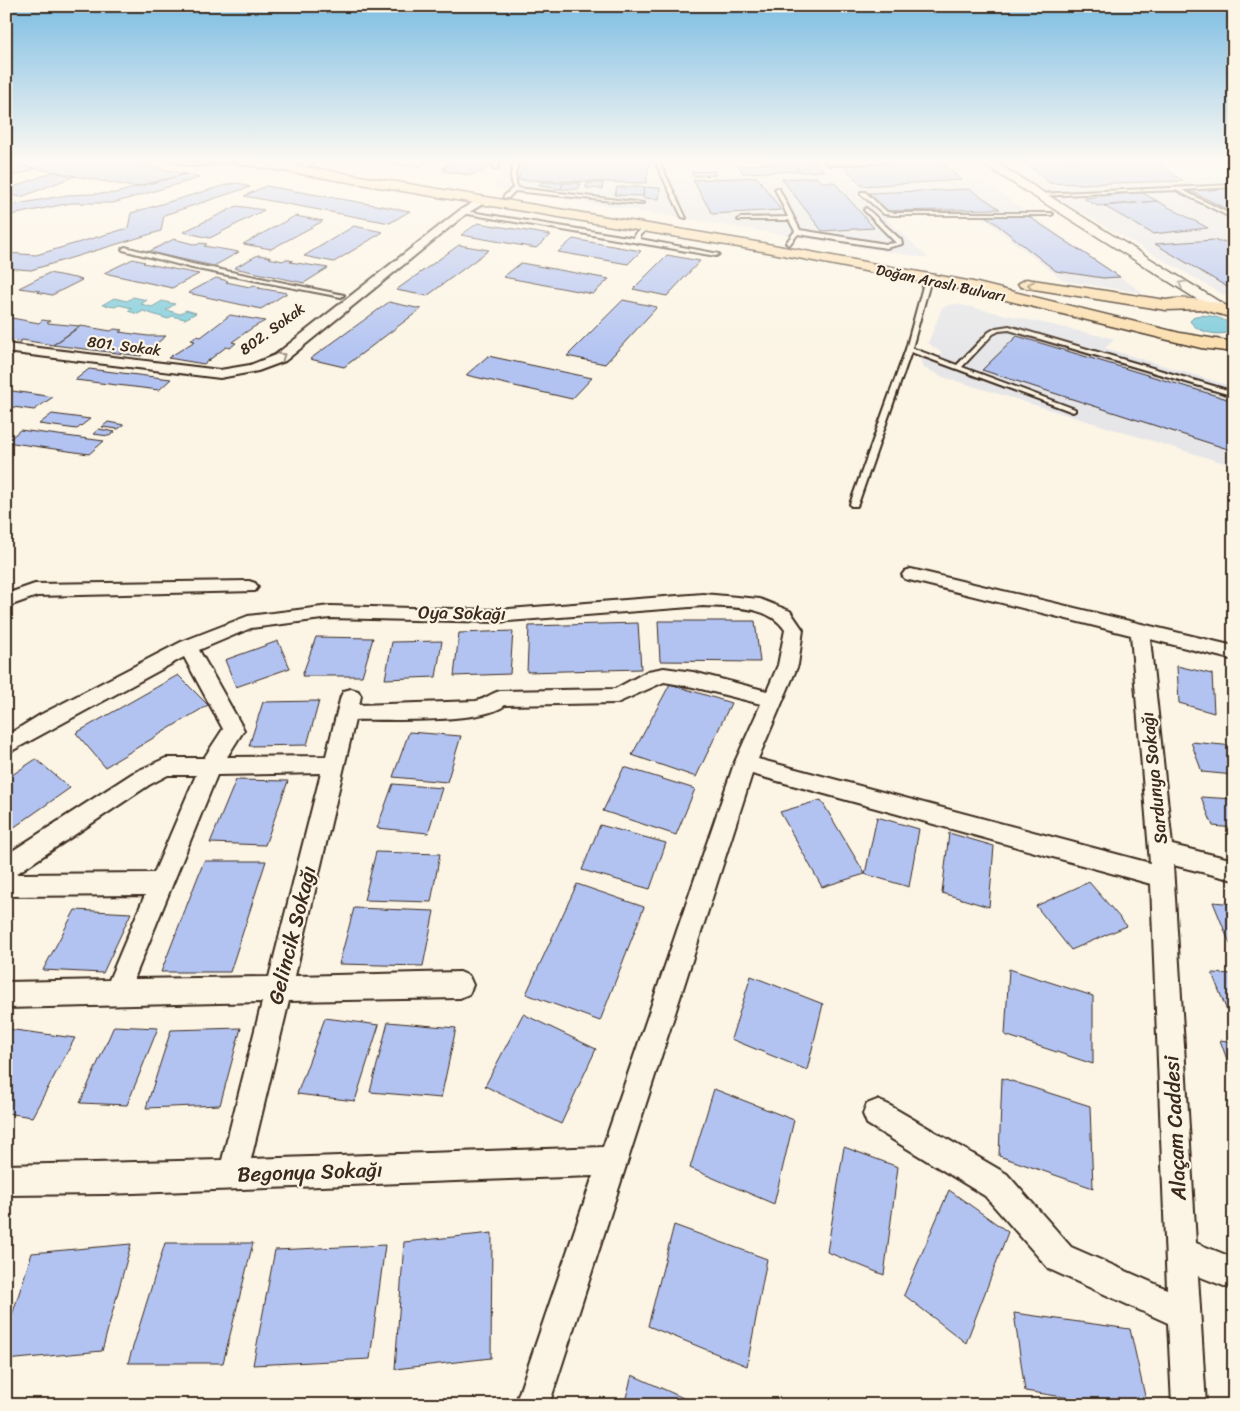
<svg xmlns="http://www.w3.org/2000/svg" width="1240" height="1411" font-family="Sriracha,sans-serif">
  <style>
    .built { fill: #e6e6e9 }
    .water { fill: #7dcbdb; stroke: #638b8f }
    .building { fill: #b2c3f2; stroke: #3b2a1e }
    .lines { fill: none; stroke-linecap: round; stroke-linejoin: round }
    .lane-casing { stroke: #3b2a1e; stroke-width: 4 }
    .street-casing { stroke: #3b2a1e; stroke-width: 4 }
    .secondary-casing { stroke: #3b2a1e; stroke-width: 3 }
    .primary-casing { stroke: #3b2a1e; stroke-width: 3 }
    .lane { fill: #fcf5e5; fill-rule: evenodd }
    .street { fill: #fcf5e5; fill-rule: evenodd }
    .secondary { fill: #fcf5e5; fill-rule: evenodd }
    .primary { fill: #fbddab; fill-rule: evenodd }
    .oneway { stroke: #9c9082 }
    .oneway2 { stroke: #9b8464 }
    .labels { text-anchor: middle; stroke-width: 4.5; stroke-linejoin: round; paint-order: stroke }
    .far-street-label { font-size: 15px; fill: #3b2a1e; stroke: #fcf5e5 }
    .street-label { font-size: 18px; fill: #3b2a1e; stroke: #fcf5e5 }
    .near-street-label { font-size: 21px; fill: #3b2a1e; stroke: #fcf5e5 }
  </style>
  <rect width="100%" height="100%" fill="#fcf5e5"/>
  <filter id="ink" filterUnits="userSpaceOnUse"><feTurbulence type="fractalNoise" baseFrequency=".02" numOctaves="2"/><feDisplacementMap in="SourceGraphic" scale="10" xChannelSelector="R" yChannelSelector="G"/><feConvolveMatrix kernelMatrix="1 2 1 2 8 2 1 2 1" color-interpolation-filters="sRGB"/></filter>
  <g filter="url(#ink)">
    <path class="built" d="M507 159H667L670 165 726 162 725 159H952L1143 293 1064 281 979 215H883L928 258 494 188Z
      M989 159H1234V299H1231Z
      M957 304 1115 339 1105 348 1234 387V466L943 377 924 368 919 358 920 354 937 357 942 353 928 343 942 308 948 305Z"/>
    <path class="water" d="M133 297 147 300 141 304 152 307 162 301 175 304 166 310 180 314 186 310 196 313 185 319 172 316 168 319 143 311 138 314 128 311 132 308 119 305 115 307 102 305 114 298 127 301Z
      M1195 316C1208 314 1221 317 1232 325L1233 331C1221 337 1197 333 1190 321Z"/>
    <path class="building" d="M16 159H87L134 163 186 174 134 187 7 163Z
      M434 159 415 167 388 162 392 161 388 160Z
      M468 159 491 163 488 164 492 165 482 172 470 175 443 171 446 169 442 168 457 160Z
      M525 159H650L646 183 518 180Z
      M937 159 962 180 862 186 842 164Z
      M1022 159H1152L1183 181 1080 184 1049 183Z
      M814 160 824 171 801 172 791 162Z
      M791 162 799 171 743 173 739 166Z
      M14 165 36 168 6 179V167Z
      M714 171 716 175 693 176 691 172Z
      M53 172 75 176 21 197 6 194V190Z
      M186 174 199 178 113 203H71L6 216V202L17 204 67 195 115 193Z
      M757 177 781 210 712 214 693 180Z
      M817 177 822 182H834L874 228 822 231 782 179Z
      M541 182H546L563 183 561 189 539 186Z
      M239 183 250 187 164 215 161 231 31 270 6 268V253L36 255 128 228 131 213 229 184Z
      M563 183H581L578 189H561Z
      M587 183H603L602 189 586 188Z
      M266 186 410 211 390 223 244 196Z
      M617 187H644L643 196 615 195Z
      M644 187 660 188 659 199 643 198Z
      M1234 188V213L1189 190Z
      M970 189 1000 209 886 211 869 193Z
      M1141 192 1157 201 1098 206 1083 198Z
      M1157 201 1208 228 1153 234 1104 206Z
      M237 206 264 210 210 238 183 232Z
      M295 216 323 221 271 249 243 244Z
      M986 216H1028L1120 277 1103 278 1056 271Z
      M478 223 551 235 536 248 461 235Z
      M354 226 383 232 334 262 304 256Z
      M174 239 197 245 200 243 207 244 204 246 239 252 214 266 148 252Z
      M573 239 641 251 628 264 558 252Z
      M1214 240 1219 242 1234 241V291L1155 244Z
      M459 245 489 250 427 296 396 290Z
      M258 255 271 257 269 258 283 261 286 259 293 261 290 262 328 268 304 283 234 268Z
      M667 255 700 261 667 296 633 289Z
      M133 259 145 262 143 263 199 274 172 288 104 273Z
      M521 263 609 279 593 294 503 277Z
      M49 273 75 278 82 280 52 295 37 292 40 291 19 288Z
      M216 278 228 281 226 282 250 287 253 285 260 287 258 288 287 293 261 309 188 293Z
      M623 300 657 307 605 364 567 356Z
      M389 302 421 309 344 367 310 359Z
      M230 315 265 321 252 328 232 342 236 343 230 348 226 347 204 364 168 358 195 341 191 340 197 336 201 337Z
      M6 317 39 323 42 320 50 321 47 323 80 326 53 345 22 340 19 342 6 338Z
      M81 326 111 331 114 329 123 330 119 332 148 336H166L141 356 53 345Z
      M1017 336 1234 401V451L982 370Z
      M488 356 592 378 572 399 466 375Z
      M89 369 171 379 159 390 75 380Z
      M6 390 53 397 34 410 6 406Z
      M52 414 90 419 77 429 39 424Z
      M108 422 124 425 118 429 102 427Z
      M99 429 115 432 109 436 93 434Z
      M20 430 104 441 89 454 6 442Z
      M658 621H755L760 662 660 661Z
      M638 623 641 669 527 672 529 626Z
      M513 631 510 674 454 676 459 633Z
      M316 637 373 638 362 676H302Z
      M278 641 290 668 236 687 225 660Z
      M442 641 436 677 385 679 392 642Z
      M1177 666 1212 674 1214 713 1179 703Z
      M178 675 208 705 105 767 76 733Z
      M670 684 731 703 696 777 632 755Z
      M319 701 307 745 249 746 263 702Z
      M409 732 461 736 447 782 393 777Z
      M1191 742 1234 746V775L1202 772Z
      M36 759 70 788 6 833V779Z
      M624 767 695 789 676 835 603 811Z
      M236 780 288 781 265 845 210 843Z
      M393 784 442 788 428 833 377 828Z
      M1201 797 1234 799V828L1213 826Z
      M821 800 865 874 822 887 780 812Z
      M877 817 919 829 909 887 865 874Z
      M600 825 666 843 650 889 582 870Z
      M949 833 994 846 989 907 942 893Z
      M376 852 440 854 431 902 364 900Z
      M204 861H266L230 972H161Z
      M1089 882 1127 926 1071 950 1036 906Z
      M577 884 644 907 600 1021 526 994Z
      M1213 902 1234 904V944H1230Z
      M354 908 434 911 423 966 339 964Z
      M75 910 131 913 103 973 43 970Z
      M1009 969 1093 996V1064L1005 1035Z
      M1212 973 1234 974V1021H1231Z
      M751 976 823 1004 807 1070 731 1039Z
      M523 1014 596 1049 561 1124 485 1086Z
      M325 1018 379 1025 355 1101 297 1094Z
      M388 1022 456 1028 441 1098 370 1092Z
      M114 1026 158 1028 127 1105 80 1103Z
      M241 1028 220 1105 146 1108 171 1030Z
      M7 1029 75 1038 32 1117 6 1113Z
      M1220 1040 1234 1042V1079Z
      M1002 1078 1090 1106 1093 1188 999 1156Z
      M714 1089 794 1120 774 1204 690 1168Z
      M844 1147 898 1167 884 1275 827 1252Z
      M949 1190 1008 1232 966 1343 904 1295Z
      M674 1225 767 1259 747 1366 648 1326Z
      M492 1233 491 1358 395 1369 404 1242Z
      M165 1243H253L223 1363H128Z
      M131 1244 102 1351 6 1360V1334L32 1253Z
      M385 1245 370 1359 253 1365 275 1250Z
      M1014 1313 1130 1329 1147 1405H1115L1025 1391Z
      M632 1375 699 1405H624Z"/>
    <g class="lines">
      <g class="lane-casing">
        <path id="lane" d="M161 159H172L194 164 243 160 194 166Z
          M497 159H501L497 169H493Z
          M515 159H519L515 175 517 188 643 203 641 204 515 191 508 198H504V196L513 188 511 175Z
          M654 159H658L686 218 682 217Z
          M1225 159 1234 160V163L1225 160Z
          M1234 185V187L1182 190 1234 216V219L1176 190 1038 196 1036 195 1038 194Z
          M777 188 779 189 800 230 886 244 896 243 864 210 866 208 901 240 902 244 886 248 798 234 789 245 786 243 795 231 789 220H738L740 218 788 217 775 189Z
          M861 192H865L887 212 894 213H1051L1053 214 1051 215H894L884 214 861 194Z
          M464 211 634 238 635 234 645 226 648 228 640 235V239L719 254 716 256 462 213Z
          M125 247 192 264 344 295 341 297 192 268 123 250 122 249Z
          M928 277 931 279 912 348 957 365 989 332 996 328 1009 326 1234 392V396L1009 330 999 331 993 334 962 367 1075 409V411L1073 412 911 352 858 504 857 506H851L850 504 906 349 925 279Z"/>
      </g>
      <g class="street-casing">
        <path id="street" d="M308 159H319L309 166H303V162Z
          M890 159 886 162 829 165 825 162 829 159Z
          M481 198 486 201 484 203 466 214 285 361 258 371 220 378 6 352V344L220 370 250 365 275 355 460 210Z
          M911 569 1234 646V660L1150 639 1172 845 1234 860V880L1173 865 1196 1243 1234 1258V1290L1198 1276 1206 1405H1172L1168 1323 1049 1269 985 1196 867 1124 863 1114 867 1104 877 1100 887 1104 1007 1174 1071 1247 1167 1289 1151 884 752 774 549 1405H515L593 1176 106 1194 6 1195V1165L222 1160 262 1002 6 1008V982L109 980 145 895 6 896V855L133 773 166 758H204L223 729 184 657 6 754V736L40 715 181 642 248 616 330 606 496 610 703 594 760 599 790 611 803 630 798 665 758 759 1150 863 1131 635 905 579 902 575 905 571ZM703 606C731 608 768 604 785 630L778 665 767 691 693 672 664 668 648 671 615 689 500 691C491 693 486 699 476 701L359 705 361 696 358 691 351 689 344 691 341 696 326 756 227 757 244 730 199 650 251 628 330 618 496 622ZM664 682 693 687 761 704 734 764 603 1147 251 1159 289 1001 460 998 469 994 473 985 469 976 460 972 295 976 355 720C387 719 484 724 505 705L617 703ZM321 773 269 977 134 979 217 775ZM168 775H196L154 873 16 874 149 785Z
          M249 581 255 583 258 587 255 591 37 596 6 607V594L35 584Z"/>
      </g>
      <g class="secondary-casing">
        <path id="secondary" d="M975 159H990L1231 309 1229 312H1217Z"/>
      </g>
      <g class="primary-casing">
        <path id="primary" d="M229 159H259L762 243 973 282 1180 333 1234 342V352L1201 348 973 292 762 251 235 163Z
          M1026 279 1166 300C1189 296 1212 301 1234 308V318L1200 309 1166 310 1021 287 1018 284Z"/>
      </g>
      <use href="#lane" class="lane"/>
      <use href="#street" class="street"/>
      <use href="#secondary" class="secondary"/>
      <use href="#primary" class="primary"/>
    </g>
    <defs><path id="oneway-chevron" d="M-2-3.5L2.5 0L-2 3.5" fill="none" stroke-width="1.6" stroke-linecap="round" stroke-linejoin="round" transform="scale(1.25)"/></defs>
    <g class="oneway">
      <use href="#oneway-chevron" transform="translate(1182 284) rotate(-149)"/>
      <use href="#oneway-chevron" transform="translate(282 356) rotate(-35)"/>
    </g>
    <use class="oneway2" href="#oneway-chevron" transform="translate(1031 285) rotate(-170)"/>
  </g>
  <linearGradient id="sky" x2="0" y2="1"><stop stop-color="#7dbde3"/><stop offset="0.45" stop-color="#fefaf3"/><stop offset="1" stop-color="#fefaf3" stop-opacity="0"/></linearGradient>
  <rect width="1240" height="357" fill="url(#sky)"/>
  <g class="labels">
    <g class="far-street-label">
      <text transform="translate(941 283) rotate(12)" y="5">Doğan Araslı Bulvarı</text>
      <text transform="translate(272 329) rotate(-36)" y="5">802. Sokak</text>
      <text transform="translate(124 346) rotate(7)" y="5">801. Sokak</text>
    </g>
    <g class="street-label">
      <text transform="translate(462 613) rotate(1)" y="6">Oya Sokağı</text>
      <text transform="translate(1154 778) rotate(-96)" y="6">Sardunya Sokağı</text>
    </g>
    <g class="near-street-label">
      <text transform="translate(292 935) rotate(-76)" y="7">Gelincik Sokağı</text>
      <text transform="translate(1175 1128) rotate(-93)" y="7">Alaçam Caddesi</text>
      <text transform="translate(310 1172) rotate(-2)" y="7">Begonya Sokağı</text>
    </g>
  </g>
  <rect width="1240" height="1411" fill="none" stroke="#fcf5e5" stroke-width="25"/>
  <rect x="12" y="12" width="1215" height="1386" fill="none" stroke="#3b2a1e" stroke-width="2" filter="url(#ink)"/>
</svg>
